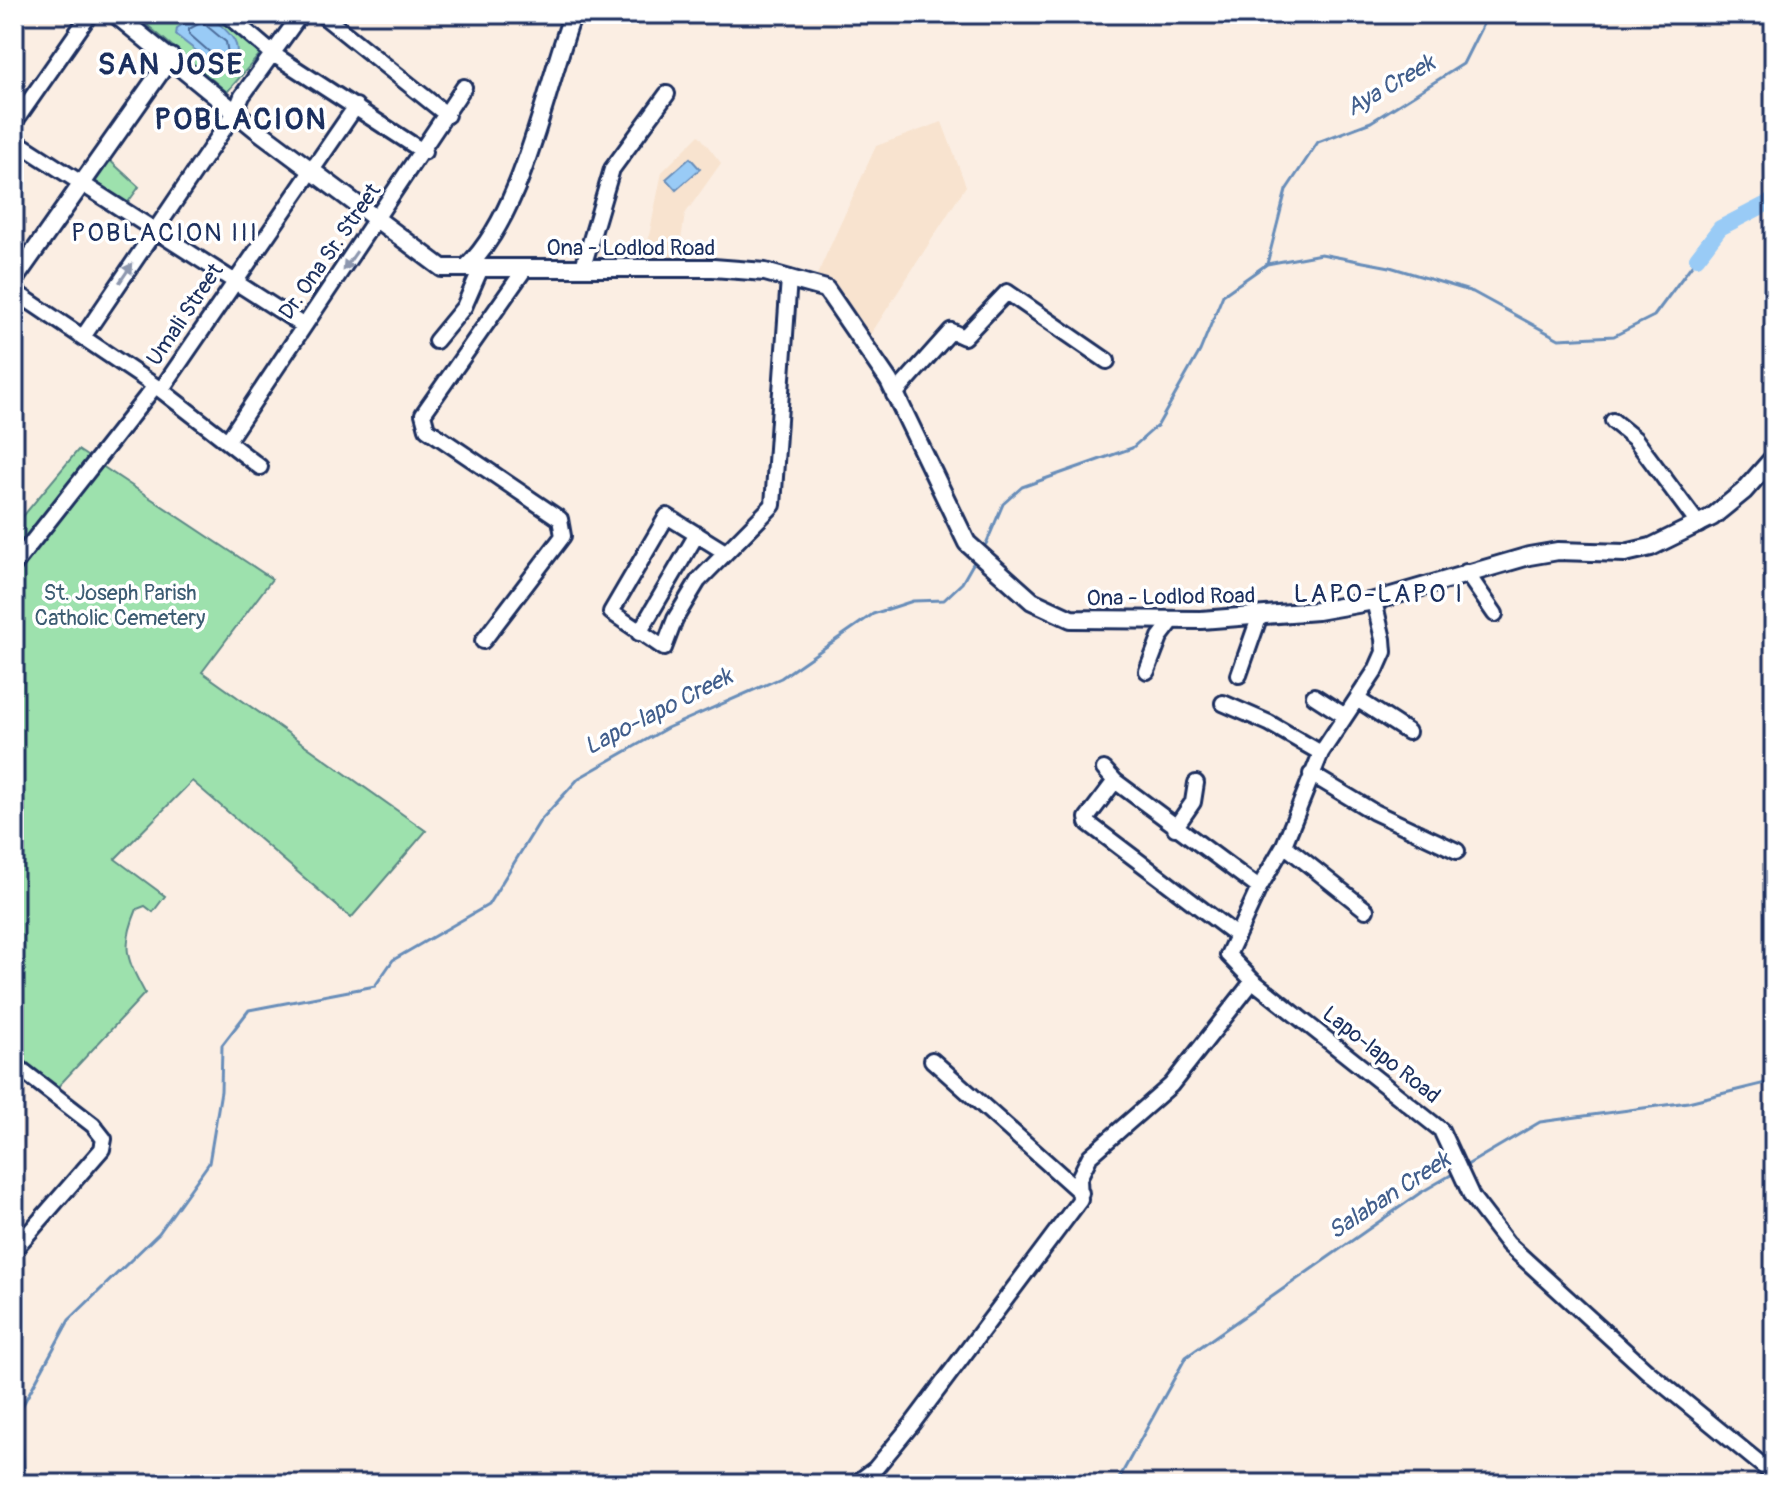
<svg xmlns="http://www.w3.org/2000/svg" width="1788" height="1498" font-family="Pangolin,sans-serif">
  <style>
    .built { fill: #f8e3cf }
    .green { fill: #9de1ad; stroke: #5c8886; stroke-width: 2 }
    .water { fill: #99cbf6; stroke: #678db9; stroke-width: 2 }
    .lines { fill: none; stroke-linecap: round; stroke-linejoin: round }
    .shore { stroke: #4d6d9b; stroke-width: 2 }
    .stream { stroke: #678db9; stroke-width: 3 }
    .river { stroke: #99cbf6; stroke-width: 16 }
    .minor-casing { stroke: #1b2f5e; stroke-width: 20 }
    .major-casing { stroke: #1b2f5e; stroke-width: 22 }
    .minor { stroke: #fff; stroke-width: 14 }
    .major { stroke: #fff; stroke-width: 16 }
    .oneway { fill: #8d97ae }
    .labels { text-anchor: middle; stroke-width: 7; stroke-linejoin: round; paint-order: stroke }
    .street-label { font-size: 22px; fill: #1b2f5e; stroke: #fff }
    .park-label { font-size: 22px; fill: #3c5c72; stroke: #fff }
    .water-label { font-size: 24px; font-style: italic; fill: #415e8c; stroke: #fff }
    .quarter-label { font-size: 26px; letter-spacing: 2px; fill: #1b2f5e; stroke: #fff }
    .district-label { font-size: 30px; font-weight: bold; letter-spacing: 2px; fill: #1b2f5e; stroke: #fff }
  </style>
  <rect width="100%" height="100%" fill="#fbeee3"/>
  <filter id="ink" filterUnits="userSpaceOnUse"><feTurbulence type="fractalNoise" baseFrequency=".0125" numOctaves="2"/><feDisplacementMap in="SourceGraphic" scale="16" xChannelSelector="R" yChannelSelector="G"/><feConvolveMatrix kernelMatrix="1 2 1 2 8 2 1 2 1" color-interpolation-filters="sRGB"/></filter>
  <g filter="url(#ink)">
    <path class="built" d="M942 122 966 186 869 337 817 275 876 146Z
      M699 135 721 163 685 214 678 259 644 260 662 172Z"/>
    <path class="green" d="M134 14H237L268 45 227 92Z
      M106 157 139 187 126 205 94 184 92 179Z
      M78 450 272 579 202 672 426 831 351 918 192 781 115 859 165 896 153 912 145 906 137 909C121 947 126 958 145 993L54 1091 14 1061V527Z"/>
    <path class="water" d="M199 14 210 15C222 28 245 41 234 60L213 64 176 35 177 28Z
      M690 158 700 169 676 190 666 179Z"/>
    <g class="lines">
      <path class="shore" d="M202 22 226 42 228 54 213 55 189 34V29Z"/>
      <path class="stream" d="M1267 264 1286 190 1318 142 1371 122 1463 64 1488 14
        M986 544 1003 504 1022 487 1132 448 1158 425 1200 351 1223 295 1267 264 1321 254 1390 267 1473 292 1559 339 1614 336 1654 316 1697 258
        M1462 1168 1540 1122 1688 1102 1774 1081
        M25 1484 19 1412 69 1320 159 1233 209 1163 221 1091 222 1045 249 1010 375 986 393 960 488 905 540 821 579 778 667 728 781 678 873 614 913 601 944 600 962 583 974 562
        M1116 1484 1186 1357 1420 1193 1456 1172"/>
      <path class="river" d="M1697 258 1720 228 1774 200"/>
      <g class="minor-casing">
        <path id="minor" d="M226 14 273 54 424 152
          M321 14 447 115
          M14 123 90 14
          M14 140 304 326
          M583 267 612 169 667 94
          M14 291 161 390 260 467
          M83 337 236 111 242 96 301 14
          M436 341 464 307 481 268
          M161 390 356 106
          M894 395 951 331 964 337 1007 292 1107 361
          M1613 421 1635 439 1699 525
          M228 440 464 87
          M725 552 667 516 611 612 664 648 675 619 698 581 773 505 789 278
          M14 565 155 386
          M1466 572 1495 614
          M1374 601 1383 639 1384 652 1376 670 1321 753 1284 845 1259 888 1228 955 1253 981 1441 1130 1472 1197 1508 1244 1647 1371 1774 1475
          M639 633 697 534
          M483 641 563 536 560 519 427 429 423 414 524 270
          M1147 671 1160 637 1173 620
          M1239 675 1259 618
          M1314 696 1345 716
          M1357 699 1408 732
          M1223 703 1269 723 1321 753
          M1104 769 1115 781
          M1311 774 1374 812 1457 851
          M1175 828 1193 802 1196 783
          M1284 845 1366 910
          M1236 935 1088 823 1087 818 1115 781 1259 888
          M932 1060 1081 1193
          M14 1064 93 1125 104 1139 102 1149 14 1250
          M855 1484 875 1469 912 1424 1080 1200 1079 1178 1090 1156 1171 1085 1253 981"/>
      </g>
      <g class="major-casing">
        <path id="major" d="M115 14 256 129 442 268H713L765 272 826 289 889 381 967 543 1032 601 1071 619 1201 620 1317 611 1374 601 1529 556 1558 551 1625 553 1651 547 1712 517 1744 491 1774 457
          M467 267C524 211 545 89 573 14
          M14 280 171 57"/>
      </g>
      <use href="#minor" class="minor"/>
      <use href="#major" class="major"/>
    </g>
    <defs><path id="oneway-solid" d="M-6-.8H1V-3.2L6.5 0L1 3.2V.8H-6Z" transform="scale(2)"/></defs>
    <g class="oneway">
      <use href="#oneway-solid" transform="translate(350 261) rotate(125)"/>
      <use href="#oneway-solid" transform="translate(126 273) rotate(-56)"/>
    </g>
  </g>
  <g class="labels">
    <g class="street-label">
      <text x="631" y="255">Ona - Lodlod Road</text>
      <text transform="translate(329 251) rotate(-55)" y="8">Dr. Ona Sr. Street</text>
      <text transform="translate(184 314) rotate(-56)" y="8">Umali Street</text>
      <text transform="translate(1171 596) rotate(-1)" y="8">Ona - Lodlod Road</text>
      <text transform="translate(1382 1054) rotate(38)" y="8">Lapo-lapo Road</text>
    </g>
    <g class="park-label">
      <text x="120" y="600">St. Joseph Parish<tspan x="120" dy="25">Catholic Cemetery</tspan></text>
    </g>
    <g class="water-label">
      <text transform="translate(1390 85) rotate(-30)" y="8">Aya Creek</text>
      <text transform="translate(658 711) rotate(-27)" y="8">Lapo-lapo Creek</text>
      <text transform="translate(1389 1195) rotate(-33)" y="8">Salaban Creek</text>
    </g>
    <g class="quarter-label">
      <text x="165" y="241">POBLACION III</text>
      <text x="1379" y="602">LAPO-LAPO I</text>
    </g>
    <g class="district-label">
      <text x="171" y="74">SAN JOSE</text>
      <text x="241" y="129">POBLACION</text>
    </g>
  </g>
  <rect width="1788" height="1498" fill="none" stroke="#fff" stroke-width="48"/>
  <rect x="24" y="24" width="1740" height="1450" fill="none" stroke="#1b2f5e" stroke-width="3" filter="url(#ink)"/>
</svg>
